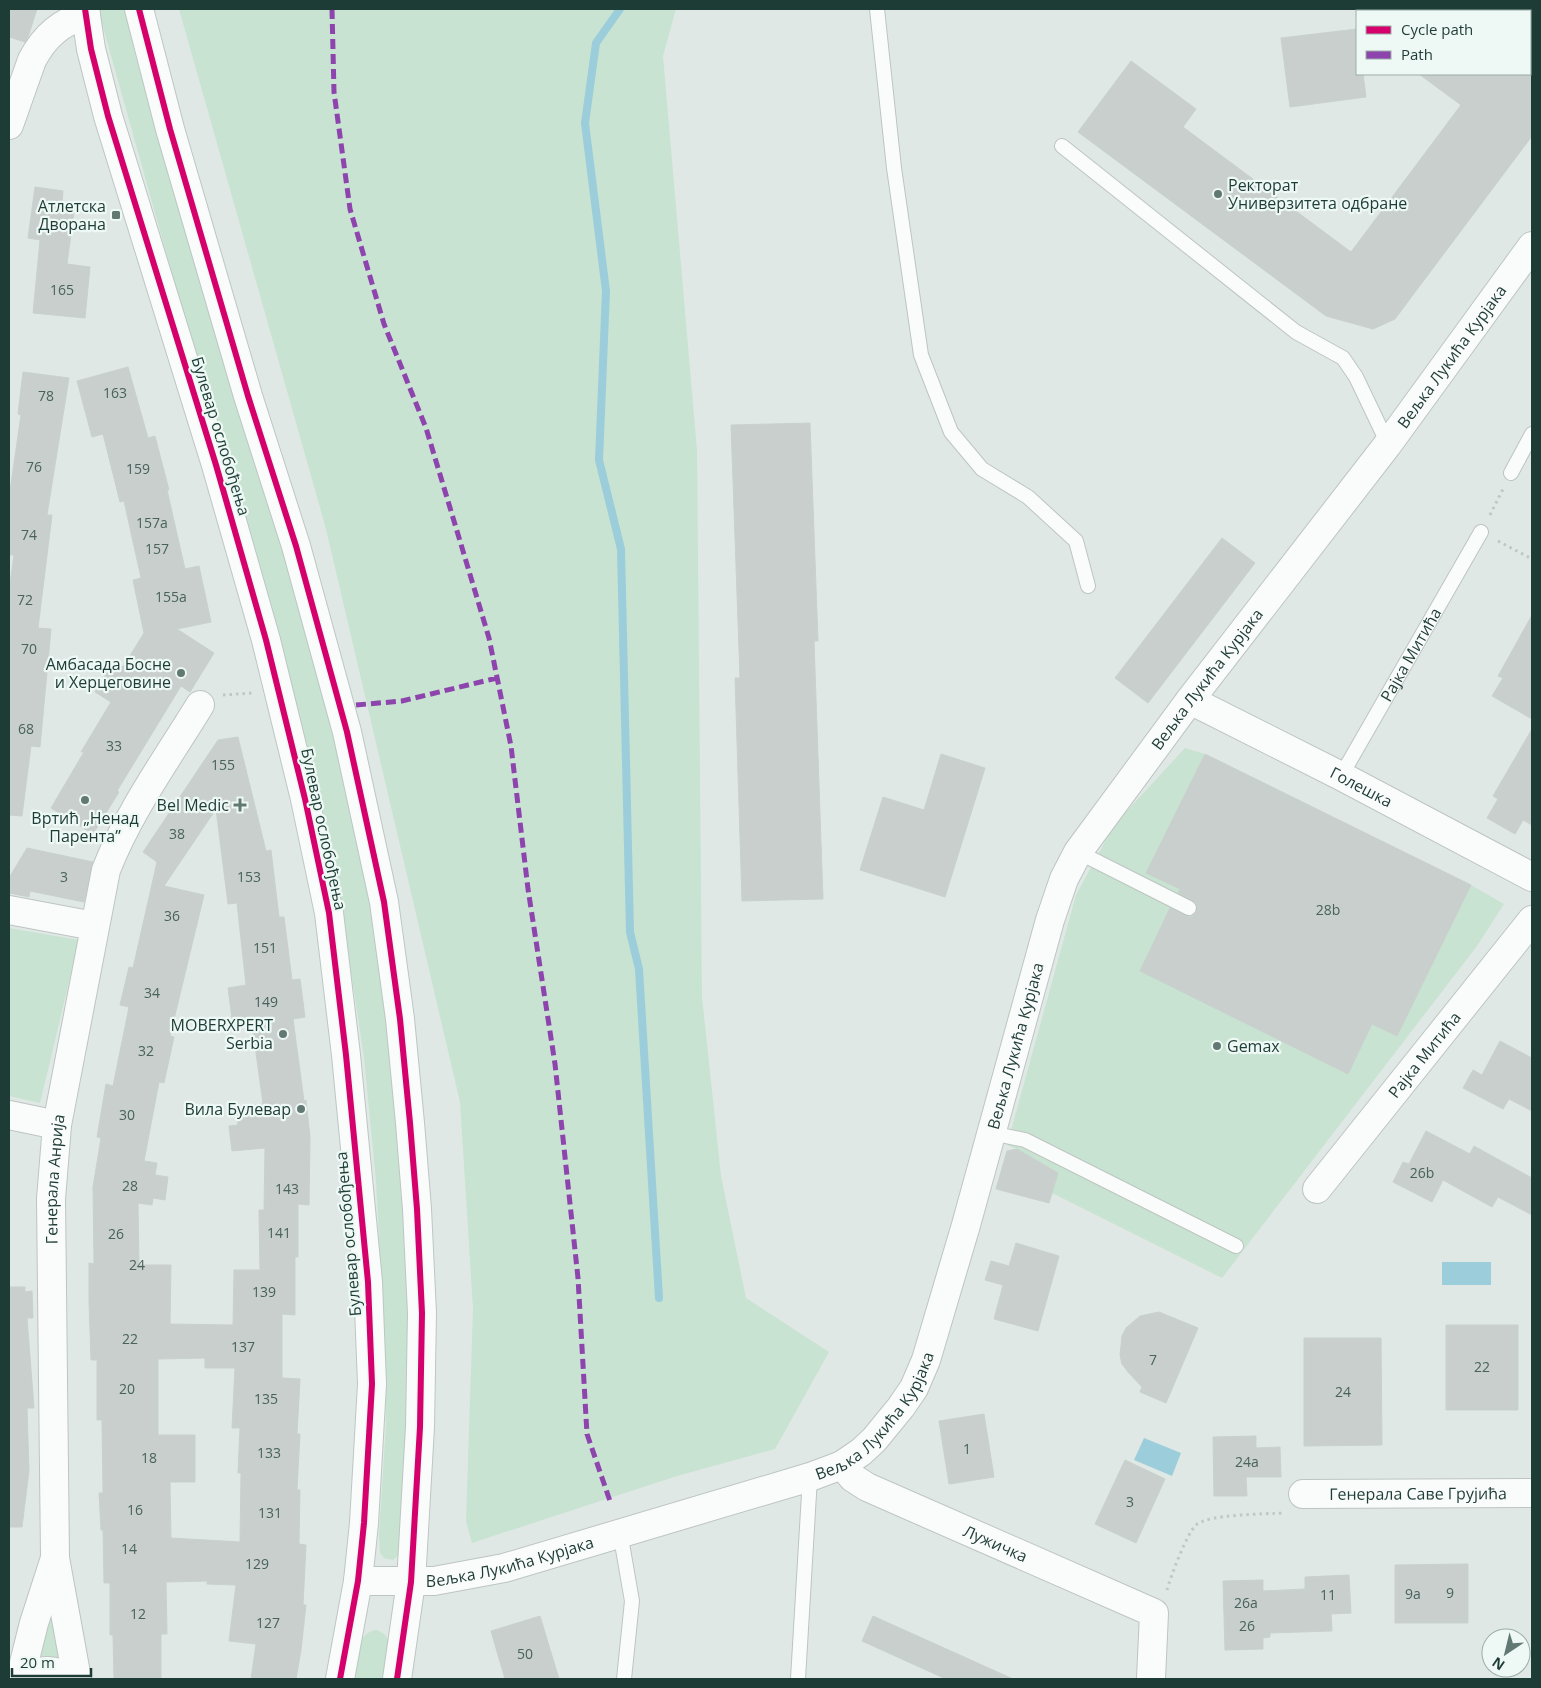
<svg xmlns="http://www.w3.org/2000/svg" width="1541" height="1688" font-family="'Open Sans',sans-serif">
  <style>
    .green { fill: #c8e3d2 }
    .water { fill: #9ccddb }
    .lines { fill: none; stroke-linecap: round; stroke-linejoin: round }
    .stream { stroke: #9ccddb; stroke-width: 8 }
    .building { fill: #c8cfcc; stroke: #c9d1ce; fill-rule: evenodd }
    .service-casing { stroke: #bdc5c2; stroke-width: 16 }
    .minor-casing { stroke: #bdc5c2; stroke-width: 30 }
    .tertiary-casing { stroke: #bdc5c2; stroke-width: 30 }
    .secondary-casing { stroke: #bdc6c3; stroke-width: 30 }
    .path { stroke: #bec8c6; stroke-width: 3; stroke-dasharray: 2.5 4; stroke-linecap: butt }
    .service { stroke: #fafcfb; stroke-width: 14 }
    .minor { stroke: #fafcfb; stroke-width: 28 }
    .tertiary { stroke: #fafcfb; stroke-width: 28 }
    .secondary { stroke: #fafcfb; stroke-width: 28 }
    .quiet { stroke: #8e44ad; stroke-width: 5; stroke-dasharray: 10 5; stroke-linecap: butt }
    .cycleway-casing { stroke: #eef8f4; stroke-width: 9 }
    .cycleway { stroke: #d6006c; stroke-width: 6 }
    .poi-dot { fill: #627873; stroke: #eef8f4; stroke-width: 2 }
    .labels { text-anchor: middle; stroke-width: 4.5; stroke-linejoin: round; paint-order: stroke }
    .number-label { font-size: 14px; fill: #49625c }
    .poi-label { font-size: 16px; fill: #1e3c36; stroke: #eef8f4; text-anchor: end }
    .street-label { font-size: 16px; fill: #1e3c36; stroke: #eef8f4 }
  </style>
  <rect width="100%" height="100%" fill="#e0e8e5"/>
  <path class="green" d="M98 9H126L135 54 227 373 284 550 332 729 374 915 400 1113 410 1219V1515L400 1554 393 1560 384 1558 380 1553 379 1534 386 1425 384 1333 376 1181 364 1058 341 905 279 639 254 549 202 381Z
    M179 9H676L663 56 697 450 702 997 721 1176 746 1298 829 1352 775 1449 677 1476 472 1543 466 1521 473 1309 460 1102 326 529Z
    M1185 748 1205 754 1471 885 1504 904 1477 946 1222 1278 1052 1193 1057 1172 1017 1149 1007 1145 1076 895 1114 825Z
    M9 928 79 940 40 1103 9 1096Z
    M50 1605 61 1662 36 1659Z
    M376 1630C398 1636 389 1663 386 1679H352C355 1663 355 1633 376 1630Z"/>
  <path class="water" d="M1442 1262H1491V1285H1442Z
    M1144 1438 1181 1453 1172 1476 1134 1460Z"/>
  <g class="lines">
    <path class="stream" d="M620 9 596 43 585 123 606 291 599 460 621 549 630 932 639 969 659 1298"/>
  </g>
  <path class="building" d="M9 9H37L28 37 25 42 9 37Z
    M1357 29V74H1363L1366 97 1290 107 1281 38Z
    M1131 61 1196 109 1183 127 1351 252 1461 105 1419 74H1532V136L1395 319 1373 329 1326 316 1078 132Z
    M35 187 63 191 62 203 75 205 67 264 90 267 85 318 33 313 40 240 28 238Z
    M128 367 148 438 155 436 169 490H167L185 569 199 566 211 622 177 629 214 653 190 692 181 686 117 791 119 792 93 834 51 808 84 752H81L111 702 95 692 114 661 123 667 144 633 133 580 141 578 124 501 120 502 103 434 92 437 77 381Z
    M23 372 69 378 47 515H52L38 628 51 629 40 747 31 746 22 816 9 815V591L14 555H9V498L21 415 18 414Z
    M810 423 818 641H814L823 899 742 901 735 678H740L731 425Z
    M1222 538 1255 563 1148 703 1115 678Z
    M1532 615V719L1492 696 1503 678 1498 676Z
    M1532 729V825L1523 820 1515 834 1487 818 1498 799 1493 796Z
    M238 737 266 851 271 850 279 917H284L292 980 300 979 305 1017 293 1019 304 1101 306 1100 310 1137 309 1205 298 1204V1257H295V1315L282 1314V1378L300 1379 297 1434H300L297 1490H300L299 1544 306 1545 303 1605H306L301 1650 296 1679H251L256 1644 229 1641 236 1585 207 1584V1581L166 1582 167 1634H161V1679H114L113 1635H110V1583H104L103 1530H101L99 1493H103L102 1420H97V1360H91L89 1301V1263L94 1264 93 1187 101 1138 97 1137 106 1084 113 1086 129 1007 120 1005 129 967 133 968 157 862 143 852 218 740ZM216 809 228 904 237 903 246 985 228 988 233 1026 252 1024 263 1104 236 1107 238 1125 229 1126 232 1151 265 1148 264 1210H259L260 1270H234L233 1325 170 1324 171 1265H139L138 1203 152 1205 153 1198 165 1200 168 1177 155 1175 157 1163 144 1161 159 1082 164 1083 174 1037 170 1036 204 895 164 886ZM205 1358V1368H235L232 1428H240L238 1473H241L240 1542 171 1538 170 1482H195V1435H158V1359Z
    M941 754 985 768 945 897 860 870 883 797 924 810Z
    M1205 754 1471 885 1397 1036 1372 1024 1348 1074 1140 971 1170 908 1189 917 1193 916 1197 911 1196 903 1178 893 1180 889 1146 873Z
    M27 848 93 862 84 902 30 891 29 897 9 893V878Z
    M1500 1041 1532 1058V1111L1509 1099 1503 1109 1463 1088 1473 1070 1482 1075Z
    M1426 1131 1470 1154 1474 1146 1532 1178V1215L1498 1197 1492 1207 1443 1180 1432 1202 1393 1182 1403 1162 1409 1164Z
    M1017 1149 1058 1173 1049 1203 996 1189 1007 1151Z
    M1016 1243 1059 1256 1038 1331 994 1319 1003 1285 985 1280 991 1261 1009 1266Z
    M9 1287H25V1292L32 1291 33 1318H27L34 1408H27L29 1471 22 1527H9Z
    M1159 1312 1198 1328 1166 1403 1140 1392 1142 1387 1128 1372 1122 1364 1120 1355 1122 1336 1126 1328 1140 1316Z
    M1446 1325H1518V1410H1446Z
    M1304 1338H1381L1382 1445 1304 1446Z
    M984 1414 994 1477 949 1484 939 1421Z
    M1256 1436V1448L1280 1447 1281 1477H1246L1247 1496H1214L1213 1437Z
    M1125 1460 1165 1479 1136 1543 1095 1524Z
    M1468 1564V1623H1395V1565Z
    M1349 1575 1351 1613 1331 1614 1332 1631 1270 1633V1637L1263 1638V1649L1225 1650 1223 1581 1263 1580V1591L1305 1589V1577Z
    M540 1616 559 1679H505L491 1631Z
    M873 1616 1013 1679H946L862 1641Z"/>
  <g class="lines">
    <g class="service-casing">
      <g id="service">
        <path d="M877 9 894 168 921 355 951 432 982 469 1028 497 1076 541 1088 586"/>
        <path d="M1062 146 1296 332 1343 358 1356 377 1388 444"/>
        <path d="M1511 473 1532 434"/>
        <path id="s1" d="M1341 776 1481 532"/>
        <path d="M1078 852 1189 908"/>
        <path d="M991 1133 1025 1140 1236 1246"/>
        <path d="M620 1532 632 1601 624 1679"/>
        <path d="M798 1679 810 1477"/>
      </g>
    </g>
    <g class="minor-casing">
      <g id="minor">
        <path d="M9 125 32 60C44 37 60 22 86 15"/>
        <path id="s2" d="M1190 700 1341 776 1532 877"/>
        <path d="M9 910 94 926"/>
        <path d="M9 1115 57 1125"/>
        <path id="s3" d="M1317 1189 1532 920"/>
        <path id="s4" d="M842 1465 853 1478 867 1487 1154 1613 1151 1679"/>
        <path id="s5" d="M1303 1494 1532 1493"/>
        <path d="M20 1679 34 1623 54 1561"/>
        <path d="M22 1679C39 1669 54 1667 71 1679"/>
        <path id="s6" d="M77 1679 55 1558 51 1199 57 1125 106 870C129 811 167 759 200 705"/>
      </g>
    </g>
    <g class="tertiary-casing">
      <g id="tertiary">
        <path id="s7" d="M358 1581H434L504 1568 810 1477 842 1465 861 1452 874 1440 901 1407 914 1388 926 1360 966 1225 1050 920 1064 879 1078 852 1190 700 1388 444 1532 246"/>
      </g>
    </g>
    <g class="secondary-casing">
      <path id="secondary" d="M85 9 91 49 108 116 216 465 266 640 305 799 329 913 346 1055 368 1282 372 1384 364 1523 358 1581 340 1679
        M139 9 170 129 248 396 296 546 347 732 384 902 400 1019 410 1123 417 1209 422 1313 420 1427 411 1582 397 1679"/>
    </g>
    <path class="path" d="M1490 515 1503 489
      M1498 541 1532 559
      M223 695 252 693
      M1167 1590C1170 1578 1187 1533 1196 1525 1208 1514 1266 1514 1284 1513"/>
    <use href="#service" class="service"/>
    <use href="#minor" class="minor"/>
    <use href="#tertiary" class="tertiary"/>
    <use href="#secondary" class="secondary"/>
    <path class="quiet" d="M332 9 334 92 350 209 384 324 426 428 457 531 489 638 511 746 528 889 555 1064 578 1278 587 1434 611 1504
      M356 705 402 701 497 678"/>
    <g class="cycleway-casing">
      <path id="cycleway" d="M85 9 91 49 108 116 216 465 266 640 305 799 329 913 346 1055 368 1282 372 1384 364 1523 358 1581 340 1679
        M139 9 170 129 248 396 296 546 347 732 384 902 400 1019 410 1123 417 1209 422 1313 420 1427 411 1582 397 1679"/>
    </g>
    <use href="#cycleway" class="cycleway"/>
  </g>
  <g class="poi-dot">
    <circle cx="1218" cy="194" r="5"/>
    <rect x="111" y="210" width="10" height="10" rx="2.5"/>
    <circle cx="181" cy="673" r="5"/>
    <circle cx="85" cy="800" r="5"/>
    <path d="M237.5 797.5h5v5h5v5h-5v5h-5v-5h-5v-5h5z"/>
    <circle cx="283" cy="1034" r="5"/>
    <circle cx="1217" cy="1046" r="5"/>
    <circle cx="301" cy="1109" r="5"/>
  </g>
  <g class="labels">
    <g class="number-label">
      <text x="62" y="295">165</text>
      <text x="115" y="398">163</text>
      <text x="46" y="401">78</text>
      <text x="34" y="472">76</text>
      <text x="138" y="474">159</text>
      <text x="152" y="528">157a</text>
      <text x="29" y="540">74</text>
      <text x="157" y="554">157</text>
      <text x="171" y="602">155a</text>
      <text x="25" y="605">72</text>
      <text x="29" y="654">70</text>
      <text x="26" y="734">68</text>
      <text x="114" y="751">33</text>
      <text x="223" y="770">155</text>
      <text x="177" y="839">38</text>
      <text x="64" y="882">3</text>
      <text x="249" y="882">153</text>
      <text x="1328" y="915">28b</text>
      <text x="172" y="921">36</text>
      <text x="265" y="953">151</text>
      <text x="152" y="998">34</text>
      <text x="266" y="1007">149</text>
      <text x="146" y="1056">32</text>
      <text x="127" y="1120">30</text>
      <text x="1422" y="1178">26b</text>
      <text x="130" y="1191">28</text>
      <text x="287" y="1194">143</text>
      <text x="279" y="1238">141</text>
      <text x="116" y="1239">26</text>
      <text x="137" y="1270">24</text>
      <text x="264" y="1297">139</text>
      <text x="130" y="1344">22</text>
      <text x="243" y="1352">137</text>
      <text x="1153" y="1365">7</text>
      <text x="1482" y="1372">22</text>
      <text x="127" y="1394">20</text>
      <text x="1343" y="1397">24</text>
      <text x="266" y="1404">135</text>
      <text x="967" y="1454">1</text>
      <text x="269" y="1458">133</text>
      <text x="149" y="1463">18</text>
      <text x="1247" y="1467">24a</text>
      <text x="1130" y="1507">3</text>
      <text x="135" y="1515">16</text>
      <text x="270" y="1518">131</text>
      <text x="129" y="1554">14</text>
      <text x="257" y="1569">129</text>
      <text x="1450" y="1598">9</text>
      <text x="1413" y="1599">9a</text>
      <text x="1328" y="1600">11</text>
      <text x="1246" y="1608">26a</text>
      <text x="138" y="1619">12</text>
      <text x="268" y="1628">127</text>
      <text x="1247" y="1631">26</text>
      <text x="525" y="1659">50</text>
    </g>
    <g class="poi-label">
      <text x="1228" y="191" text-anchor="start">Ректорат<tspan x="1228" dy="18">Универзитета одбране</tspan></text>
      <text x="106" y="212">Атлетска<tspan x="106" dy="18">Дворана</tspan></text>
      <text x="171" y="670">Амбасада Босне<tspan x="171" dy="18">и Херцеговине</tspan></text>
      <text x="229" y="811">Bel Medic</text>
      <text x="85" y="824" text-anchor="middle">Вртић „Ненад<tspan x="85" dy="18">Парента”</tspan></text>
      <text x="273" y="1031">MOBERXPERT<tspan x="273" dy="18">Serbia</tspan></text>
      <text x="1227" y="1052" text-anchor="start">Gemax</text>
      <text x="291" y="1115">Вила Булевар</text>
    </g>
    <g class="street-label">
      <text dy="6" stroke="none"><textPath href="#s7" startOffset="1789">Вељка Лукића Курјака</textPath></text>
      <text transform="translate(221 436) rotate(73)" y="6">Булевар ослобођења</text>
      <text dy="6" stroke="none"><textPath href="#s1" startOffset="140">Рајка Митића</textPath></text>
      <text dy="6" stroke="none"><textPath href="#s7" startOffset="1384">Вељка Лукића Курјака</textPath></text>
      <text dy="6" stroke="none"><textPath href="#s2" startOffset="192">Голешка</textPath></text>
      <text transform="translate(324 829) rotate(78)" y="6">Булевар ослобођења</text>
      <text dy="6" stroke="none"><textPath href="#s7" startOffset="964">Вељка Лукића Курјака</textPath></text>
      <text dy="6" stroke="none"><textPath href="#s3" startOffset="172">Рајка Митића</textPath></text>
      <text dy="6" stroke="none"><textPath href="#s6" startOffset="502">Генерала Анрија</textPath></text>
      <text transform="translate(348 1234) rotate(-95)" y="6">Булевар ослобођења</text>
      <text dy="6" stroke="none"><textPath href="#s7" startOffset="559">Вељка Лукића Курјака</textPath></text>
      <text dy="6" stroke="none"><textPath href="#s5" startOffset="115">Генерала Саве Грујића</textPath></text>
      <text dy="6" stroke="none"><textPath href="#s4" startOffset="174">Лужичка</textPath></text>
      <text dy="6" stroke="none"><textPath href="#s7" startOffset="154">Вељка Лукића Курјака</textPath></text>
    </g>
  </g>
  <rect width="1541" height="1688" fill="none" stroke="#1e3c36" stroke-width="20"/>
  <rect x="1356" y="10" width="175" height="65" fill="#eef8f4" stroke="#9bada8"/>
  <rect x="1366" y="26" width="25" height="8" fill="#d6006c" stroke="#9bada8"/>
  <text x="1401" y="35" font-size="15" fill="#1e3c36">Cycle path</text>
  <rect x="1366" y="51" width="25" height="8" fill="#8e44ad" stroke="#9bada8"/>
  <text x="1401" y="60" font-size="15" fill="#1e3c36">Path</text>
  <g transform="translate(1506 1653) rotate(215)"><circle r="24" fill="#eef8f4" stroke="#9bada8"/>
  <path d="M0-4L9 19L0 12L-9 19Z" fill="#627873"/>
  <text y="-8" font-size="14" font-weight="bold" text-anchor="middle" fill="#1e3c36">N</text>
  </g>
  <path d="M12 1668v8h79v-8" fill="none" stroke="#1e3c36" stroke-width="2.5"/>
  <text x="20" y="1668" font-size="15" fill="#1e3c36" stroke="#eef8f4" stroke-width="4" paint-order="stroke">20 m</text>
</svg>
